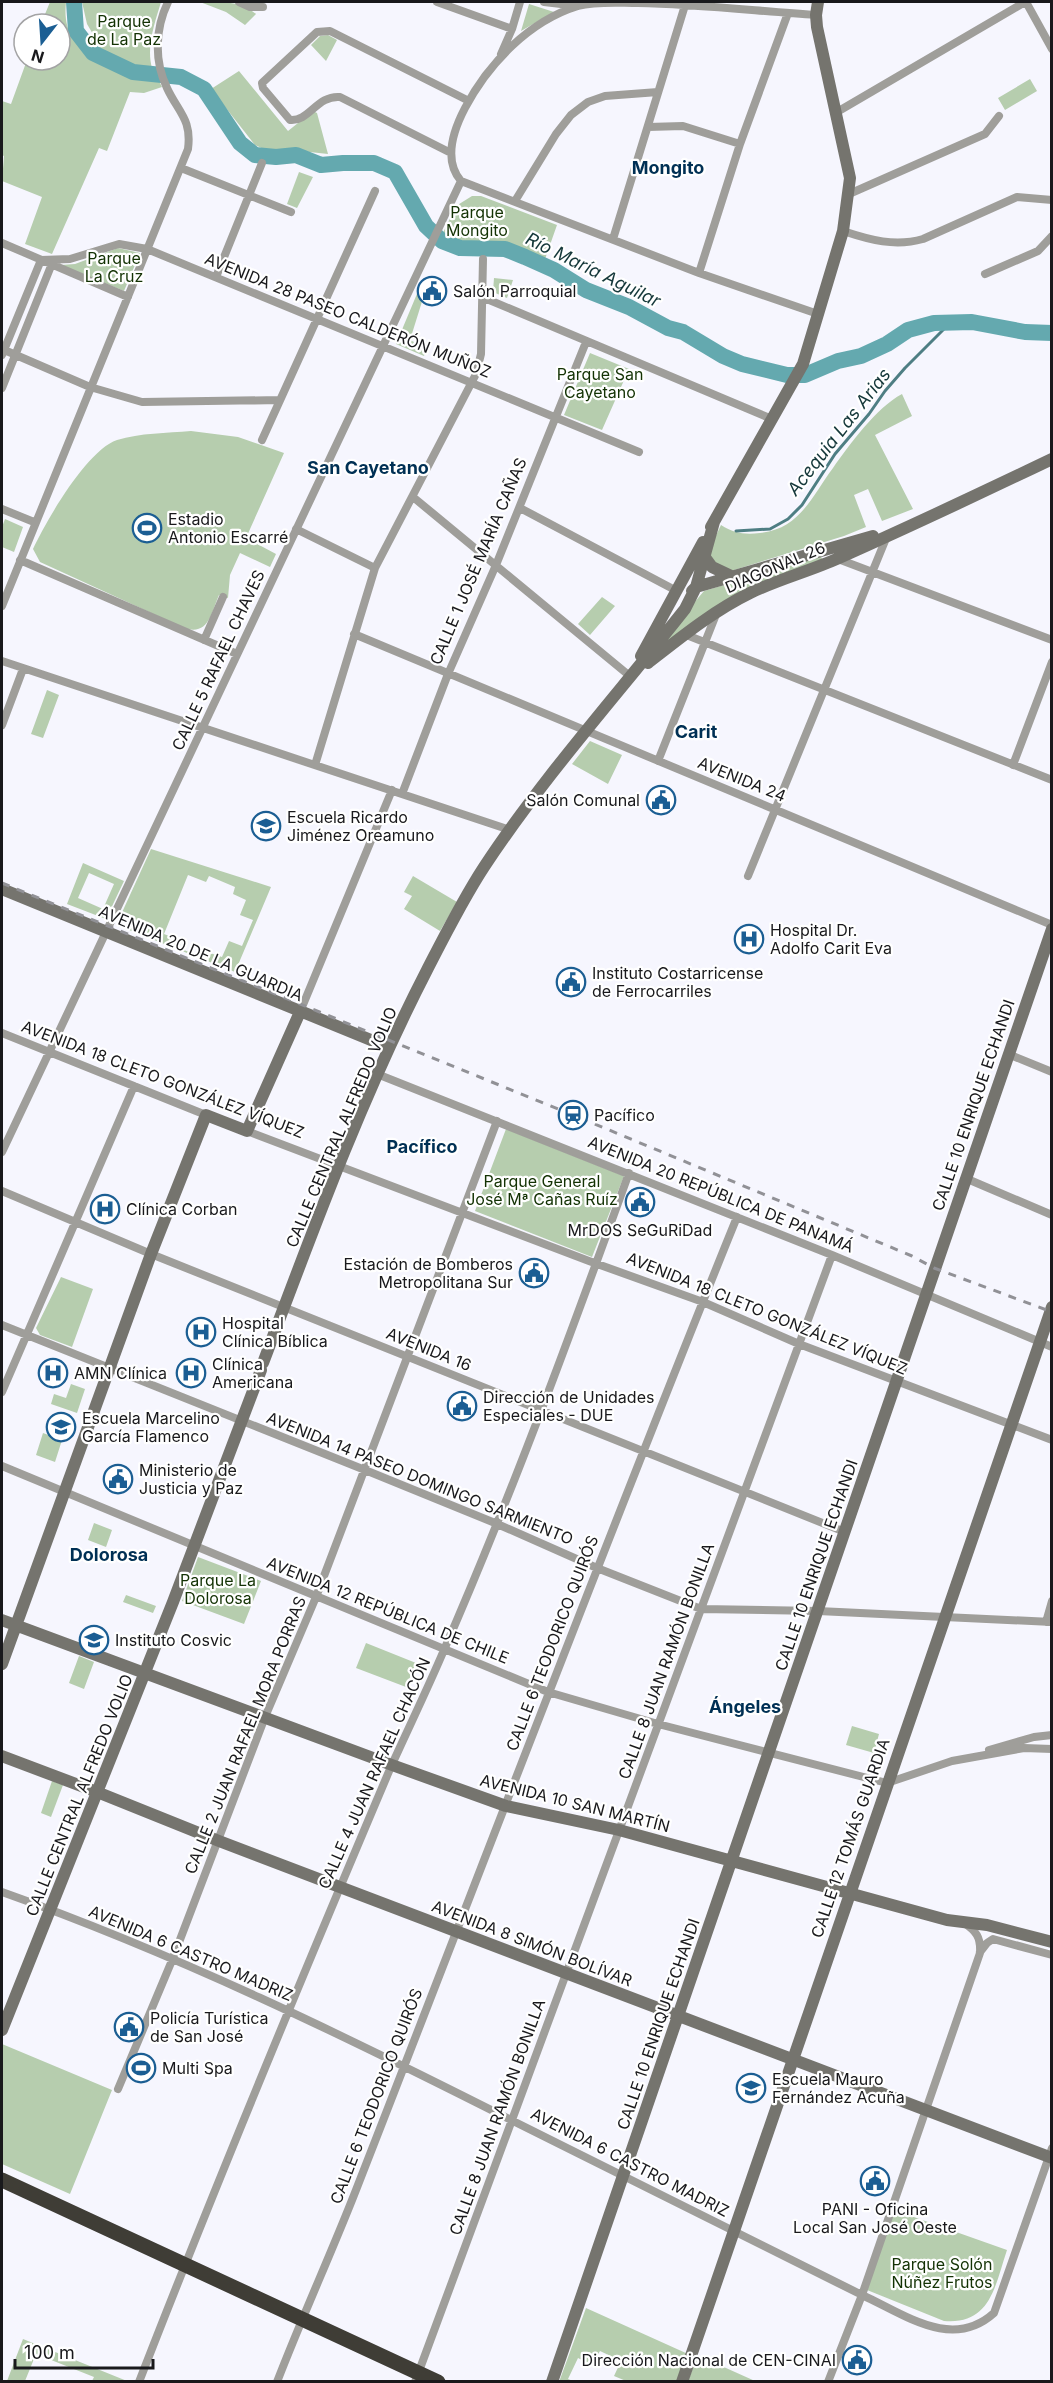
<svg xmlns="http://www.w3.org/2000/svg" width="1053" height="2383" font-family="Inter,sans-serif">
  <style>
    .green { fill: #b6cdae; fill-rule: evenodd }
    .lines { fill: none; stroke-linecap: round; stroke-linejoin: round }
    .stream { stroke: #4e7e83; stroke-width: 3 }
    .river { stroke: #64a9af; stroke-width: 16 }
    .street { stroke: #9f9e9a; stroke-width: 8 }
    .secondary { stroke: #75746e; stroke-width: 12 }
    .highway { stroke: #3f3d36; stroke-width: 15 }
    .rail { stroke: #919196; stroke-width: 3; stroke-dasharray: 8 8; stroke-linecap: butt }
    .labels { text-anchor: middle; stroke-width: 4.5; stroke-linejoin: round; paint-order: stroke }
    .park-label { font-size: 16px; fill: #133204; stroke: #fff }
    .poi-label { font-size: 16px; fill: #19191c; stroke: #fff; text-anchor: start }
    .street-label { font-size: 16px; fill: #19191c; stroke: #fff }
    .neighbourhood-label { font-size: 18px; font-weight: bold; fill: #003054; stroke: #fff }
    .water-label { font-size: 18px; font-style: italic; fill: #15383a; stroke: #fff }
  </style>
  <rect width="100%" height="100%" fill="#f6f6fe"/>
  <path class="green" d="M50 2H66C63 30 73 43 94 59L100 46 87 24 82 2H161C155 22 146 47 152 68H133L130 75 144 78 157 77 162 87 144 93 130 92 107 151 99 148 52 254 25 244 42 197 2 181 4 156 2 155V101L11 104 27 60H60V24H41Z
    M200 2C221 2 240 0 256 14L245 25 226 12Z
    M529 4 554 12 521 31Z
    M328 35 337 40 326 61 311 45 320 36Z
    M239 71 288 131 313 111 317 113 328 154 282 149 268 151 255 145 211 89Z
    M1030 79 1037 91 1005 110 998 98Z
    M299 172 313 177 297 208 287 204Z
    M472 196H481L557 225 544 262 505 246 460 244 441 237 456 206Z
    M118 248 140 253 124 291 61 265 75 264Z
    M494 278 513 280 507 298 493 292Z
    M419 289 425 292 410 340 414 342 412 348 421 352 423 346 427 347 424 356 396 344Z
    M590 353 629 369 602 430 564 415Z
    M902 394 912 416 875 435 913 509 882 521 868 489 854 495 866 527 844 536 734 570C719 570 714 565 708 552L721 525C734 533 744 535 760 533 800 529 812 496 833 468 850 444 876 408 902 394Z
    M191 431 238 437 284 453 246 538 276 554 270 567 240 553 230 575 228 598 219 595C211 613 209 636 184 628L40 562 33 549C46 521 87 450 117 440 140 433 167 433 191 431Z
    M5 519 23 527 14 552 2 547V527Z
    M821 556 822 559 739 594 644 662 704 591Z
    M602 597 615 606 590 635 578 624Z
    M47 690 59 695 43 738 31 734Z
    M590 741 622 755 608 784 572 764Z
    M151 849 271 887 235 972 124 928 119 919ZM188 875 206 882 209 876 235 887 233 894 246 900 240 915 253 920 242 946 229 941 222 957 207 952 204 958 179 948 182 941 164 934Z
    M83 863 124 881 106 919 67 904ZM89 873 114 884 103 909 78 898Z
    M413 876 457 902 440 931 404 909 412 896 404 892Z
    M506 1129 624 1176 592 1257 475 1211Z
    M61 1277 93 1289 72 1347 40 1335 36 1328Z
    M71 1384 85 1389 77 1413 51 1404 54 1394 66 1398Z
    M43 1433 62 1440 55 1462 36 1455Z
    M94 1523 112 1530 106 1547 88 1540Z
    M198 1557 261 1581 244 1624 182 1601Z
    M126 1595 156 1606 153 1613 123 1602Z
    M366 1643 416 1663 406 1687 356 1668Z
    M79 1656 94 1662 84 1689 69 1683Z
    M852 1726 879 1734 874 1753 846 1745Z
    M52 1781 63 1785 51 1817 41 1813Z
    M2 2044 112 2090 70 2194 2 2164Z
    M894 2210 1007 2250C995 2285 991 2325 944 2321L867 2290Z
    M586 2308 688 2354 678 2381H626L614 2376 621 2361 600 2351 592 2365 578 2358 568 2379 573 2381 559 2382Z
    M23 2339 127 2381H92L94 2377 36 2354 25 2381H7Z
    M697 2355 755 2381 688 2382Z"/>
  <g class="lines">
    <path class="stream" d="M736 531 770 529 788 519 802 505 835 454 869 414 885 391 905 368 950 323"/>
    <path class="river" d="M74 2 76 31 93 53 133 72 181 77 204 89 240 143 255 155 276 157 296 155 321 165 343 163H374L395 172 426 226 442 241 460 248 505 249 525 257 554 270 586 290 629 307 668 328 683 332 723 356 742 364 787 375H805L838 361 861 356 887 344 908 330 934 323 972 322 1025 332 1052 333"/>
    <path class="street" d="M239 2 250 7H263
      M437 2 512 29
      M544 2 578 6
      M1026 2 1052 49
      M501 54 512 29 520 2
      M837 112 1025 2
      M648 127 683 126 740 144
      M451 153 340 97C317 95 309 122 290 120L263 88 262 83 317 32 330 31 469 101
      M181 168 291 212
      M461 181C443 160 454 129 465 108 488 64 529 21 578 6 597 1 618 3 638 3 697 4 756 11 816 15
      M461 181 699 273 818 314
      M849 194 985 134 999 116
      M515 201 556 134 571 115 588 102 605 96 658 92
      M843 231C870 240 895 247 923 239L1017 197 1052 200
      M613 239 686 2
      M2 243 128 297
      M699 273 740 144 788 13
      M985 274 1038 251 1052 236
      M216 277 262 163
      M482 297 772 419
      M2 349 90 387 142 402 280 400
      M2 355 41 260 70 259 119 244 147 249 639 452
      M2 388 53 261
      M262 440 375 191
      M413 497 631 677
      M520 508 675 590
      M2 509 34 522
      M296 529 375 568
      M838 559 1052 640
      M20 560 237 654
      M2 606 188 149C192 119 178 112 167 88 154 61 155 29 168 2
      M354 634 1052 925
      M684 634 1052 780
      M204 640 223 597
      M2 661 510 830
      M2 725 23 669
      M658 761 717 612
      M315 765 375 568 476 374 481 354 483 259
      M1013 765 1052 662
      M402 794 448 674 496 565 586 342
      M748 876 887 536
      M300 1012 392 790
      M2 1033 206 1115
      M1008 1054 1052 1072
      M377 1074 832 1255 1052 1347
      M247 1131 589 1261 703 1302 799 1344 1052 1440
      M2 1152 461 181
      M965 1178 1052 1215
      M2 1191 151 1254 845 1532
      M2 1325 365 1470 495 1523 597 1568 701 1609 818 1611 1052 1622
      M2 1392 134 1086
      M2 1466 548 1692 658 1724 887 1783 952 1761 1024 1748 1052 1749
      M1046 1622 1052 1601
      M989 1750 1034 1737 1052 1735
      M2 1892C177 1954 345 2036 511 2120 628 2179 745 2237 862 2295 904 2314 952 2351 994 2313L1052 2148
      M980 1952 987 1943 993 1939 1052 1955
      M118 2089 173 1958 265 1717 316 1597 497 1121
      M139 2382C219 2176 304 1972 390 1769 408 1729 427 1690 444 1650 512 1494 571 1333 629 1173
      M277 2382C302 2317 331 2254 356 2190 483 1865 606 1540 737 1217
      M415 2382 832 1255
      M828 2382 862 2295 980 1953C981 1937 976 1931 964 1923"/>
    <path class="secondary" d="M711 527 803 364 843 231 850 178 817 27 816 15 818 2
      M704 556 712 567 731 576
      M692 591 696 587 873 536
      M641 656 703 542
      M648 663C680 638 713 611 750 593 779 579 810 571 839 558 911 526 981 493 1052 459
      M2 889 388 1047
      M263 1363C313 1230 362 1096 427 970 445 935 463 899 484 867 544 776 618 694 685 609L696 587 714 522
      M2 1620 392 1765 506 1806 619 1830 947 1920 987 1925 1052 1942
      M2 1664 151 1254 206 1115 247 1131 300 1012
      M2 1756 97 1792 219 1841 1052 2158
      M2 2030 173 1602 261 1370
      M552 2382 1052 929
      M682 2382 1052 1307"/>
    <path class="highway" d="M2 2180 438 2382"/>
    <path class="rail" d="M2 883 573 1115 912 1256 934 1268 1052 1312"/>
  </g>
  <defs>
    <g id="civic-ring" transform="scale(1.5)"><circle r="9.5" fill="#fff" stroke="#1b5e93" stroke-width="1.5"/><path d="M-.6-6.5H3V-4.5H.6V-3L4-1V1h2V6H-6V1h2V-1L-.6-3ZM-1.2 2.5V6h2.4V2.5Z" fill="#1b5e93"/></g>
    <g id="stadium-ring" transform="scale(1.5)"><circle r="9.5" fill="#fff" stroke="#1b5e93" stroke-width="1.5"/><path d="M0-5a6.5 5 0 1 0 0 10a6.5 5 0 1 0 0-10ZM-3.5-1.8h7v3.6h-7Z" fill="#1b5e93"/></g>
    <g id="school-ring" transform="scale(1.5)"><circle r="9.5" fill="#fff" stroke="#1b5e93" stroke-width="1.5"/><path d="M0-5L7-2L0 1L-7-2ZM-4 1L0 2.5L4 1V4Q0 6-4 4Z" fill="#1b5e93"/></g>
    <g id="hospital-ring" transform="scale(1.5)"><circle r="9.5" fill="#fff" stroke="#1b5e93" stroke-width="1.5"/><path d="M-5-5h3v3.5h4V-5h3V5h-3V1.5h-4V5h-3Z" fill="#1b5e93"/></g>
    <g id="station-ring" transform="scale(1.5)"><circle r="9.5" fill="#fff" stroke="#1b5e93" stroke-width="1.5"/><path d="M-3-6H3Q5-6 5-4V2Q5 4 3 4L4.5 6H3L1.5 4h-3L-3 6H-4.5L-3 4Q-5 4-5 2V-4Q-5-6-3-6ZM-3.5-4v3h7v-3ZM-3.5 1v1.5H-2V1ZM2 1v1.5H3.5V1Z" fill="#1b5e93"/></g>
    <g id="university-ring" transform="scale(1.5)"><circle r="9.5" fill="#fff" stroke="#1b5e93" stroke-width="1.5"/><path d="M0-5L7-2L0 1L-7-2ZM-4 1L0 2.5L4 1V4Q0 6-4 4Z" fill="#1b5e93"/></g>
  </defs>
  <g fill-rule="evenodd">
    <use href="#civic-ring" x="432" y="291"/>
    <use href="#stadium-ring" x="147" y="528"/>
    <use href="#civic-ring" x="661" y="800"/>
    <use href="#school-ring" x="266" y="826"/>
    <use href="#hospital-ring" x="749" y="939"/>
    <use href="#civic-ring" x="571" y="982"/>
    <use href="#station-ring" x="573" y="1115"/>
    <use href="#civic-ring" x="640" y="1202"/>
    <use href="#hospital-ring" x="105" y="1209"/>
    <use href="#civic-ring" x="534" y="1273"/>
    <use href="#hospital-ring" x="201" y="1332"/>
    <use href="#hospital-ring" x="53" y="1373"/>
    <use href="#hospital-ring" x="191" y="1373"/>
    <use href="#civic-ring" x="462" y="1406"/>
    <use href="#school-ring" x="61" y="1427"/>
    <use href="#civic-ring" x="118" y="1479"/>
    <use href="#university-ring" x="94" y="1640"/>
    <use href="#civic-ring" x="129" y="2027"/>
    <use href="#stadium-ring" x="141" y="2068"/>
    <use href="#school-ring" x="751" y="2088"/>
    <use href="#civic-ring" x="875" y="2181"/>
    <use href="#civic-ring" x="857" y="2360"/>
  </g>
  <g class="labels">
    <g class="park-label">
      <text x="124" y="27">Parque<tspan x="124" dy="18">de La Paz</tspan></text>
      <text x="477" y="218">Parque<tspan x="477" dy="18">Mongito</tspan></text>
      <text x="114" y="264">Parque<tspan x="114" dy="18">La Cruz</tspan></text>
      <text x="600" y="380">Parque San<tspan x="600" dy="18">Cayetano</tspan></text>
      <text x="542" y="1187">Parque General<tspan x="542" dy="18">José Mª Cañas Ruíz</tspan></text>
      <text x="218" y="1586">Parque La<tspan x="218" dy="18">Dolorosa</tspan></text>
      <text x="942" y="2270">Parque Solón<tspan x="942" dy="18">Núñez Frutos</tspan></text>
    </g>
    <g class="poi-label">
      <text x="453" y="297">Salón Parroquial</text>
      <text x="168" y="525">Estadio<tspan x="168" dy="18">Antonio Escarré</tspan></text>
      <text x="640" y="806" text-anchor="end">Salón Comunal</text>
      <text x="287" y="823">Escuela Ricardo<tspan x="287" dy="18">Jiménez Oreamuno</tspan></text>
      <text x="770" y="936">Hospital Dr.<tspan x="770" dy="18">Adolfo Carit Eva</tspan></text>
      <text x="592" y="979">Instituto Costarricense<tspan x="592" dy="18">de Ferrocarriles</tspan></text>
      <text x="594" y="1121">Pacífico</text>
      <text x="126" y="1215">Clínica Corban</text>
      <text x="640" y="1236" text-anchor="middle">MrDOS SeGuRiDad</text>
      <text x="513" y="1270" text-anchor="end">Estación de Bomberos<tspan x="513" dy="18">Metropolitana Sur</tspan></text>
      <text x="222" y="1329">Hospital<tspan x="222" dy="18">Clínica Bíblica</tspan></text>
      <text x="212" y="1370">Clínica<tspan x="212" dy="18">Americana</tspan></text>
      <text x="74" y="1379">AMN Clínica</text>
      <text x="483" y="1403">Dirección de Unidades<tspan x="483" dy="18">Especiales - DUE</tspan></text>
      <text x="82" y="1424">Escuela Marcelino<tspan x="82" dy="18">García Flamenco</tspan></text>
      <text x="139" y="1476">Ministerio de<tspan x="139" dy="18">Justicia y Paz</tspan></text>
      <text x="115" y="1646">Instituto Cosvic</text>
      <text x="150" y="2024">Policía Turística<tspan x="150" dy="18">de San José</tspan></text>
      <text x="162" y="2074">Multi Spa</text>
      <text x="772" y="2085">Escuela Mauro<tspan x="772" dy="18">Fernández Acuña</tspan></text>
      <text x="875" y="2215" text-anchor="middle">PANI - Oficina<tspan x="875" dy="18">Local San José Oeste</tspan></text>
      <text x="836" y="2366" text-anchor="end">Dirección Nacional de CEN-CINAI</text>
    </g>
    <g class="street-label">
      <text transform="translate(348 315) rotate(22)" y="6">AVENIDA 28 PASEO CALDERÓN MUÑOZ</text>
      <text transform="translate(478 561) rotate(-67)" y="6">CALLE 1 JOSÉ MARÍA CAÑAS</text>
      <text transform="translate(775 567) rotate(-23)" y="6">DIAGONAL 26</text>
      <text transform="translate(218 660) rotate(-65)" y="6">CALLE 5 RAFAEL CHAVES</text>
      <text transform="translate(742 779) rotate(22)" y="6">AVENIDA 24</text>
      <text transform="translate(201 953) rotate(23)" y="6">AVENIDA 20 DE LA GUARDIA</text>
      <text transform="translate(163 1079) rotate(21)" y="6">AVENIDA 18 CLETO GONZÁLEZ VÍQUEZ</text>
      <text transform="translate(973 1105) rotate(-71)" y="6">CALLE 10 ENRIQUE ECHANDI</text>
      <text transform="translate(341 1127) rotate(-67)" y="6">CALLE CENTRAL ALFREDO VOLIO</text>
      <text transform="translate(721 1194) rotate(22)" y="6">AVENIDA 20 REPÚBLICA DE PANAMÁ</text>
      <text transform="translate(767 1313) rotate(22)" y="6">AVENIDA 18 CLETO GONZÁLEZ VÍQUEZ</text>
      <text transform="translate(429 1349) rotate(22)" y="6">AVENIDA 16</text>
      <text transform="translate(420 1478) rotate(22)" y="6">AVENIDA 14 PASEO DOMINGO SARMIENTO</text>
      <text transform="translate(816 1565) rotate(-71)" y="6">CALLE 10 ENRIQUE ECHANDI</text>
      <text transform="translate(388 1610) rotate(22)" y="6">AVENIDA 12 REPÚBLICA DE CHILE</text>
      <text transform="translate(552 1643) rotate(-69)" y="6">CALLE 6 TEODORICO QUIRÓS</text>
      <text transform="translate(666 1661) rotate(-70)" y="6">CALLE 8 JUAN RAMÓN BONILLA</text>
      <text transform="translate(245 1735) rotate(-68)" y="6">CALLE 2 JUAN RAFAEL MORA PORRAS</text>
      <text transform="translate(374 1773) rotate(-66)" y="6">CALLE 4 JUAN RAFAEL CHACÓN</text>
      <text transform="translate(79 1795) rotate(-68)" y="6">CALLE CENTRAL ALFREDO VOLIO</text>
      <text transform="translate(575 1803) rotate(14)" y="6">AVENIDA 10 SAN MARTÍN</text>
      <text transform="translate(850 1838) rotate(-71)" y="6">CALLE 12 TOMÁS GUARDIA</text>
      <text transform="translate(532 1943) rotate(21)" y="6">AVENIDA 8 SIMÓN BOLÍVAR</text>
      <text transform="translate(191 1953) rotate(23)" y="6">AVENIDA 6 CASTRO MADRIZ</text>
      <text transform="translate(658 2024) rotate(-71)" y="6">CALLE 10 ENRIQUE ECHANDI</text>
      <text transform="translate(376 2096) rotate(-69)" y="6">CALLE 6 TEODORICO QUIRÓS</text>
      <text transform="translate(497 2117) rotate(-70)" y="6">CALLE 8 JUAN RAMÓN BONILLA</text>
      <text transform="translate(630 2162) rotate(27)" y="6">AVENIDA 6 CASTRO MADRIZ</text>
    </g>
    <g class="neighbourhood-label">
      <text x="668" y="174">Mongito</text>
      <text x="368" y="474">San Cayetano</text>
      <text x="696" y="738">Carit</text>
      <text x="422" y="1153">Pacífico</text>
      <text x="109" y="1561">Dolorosa</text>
      <text x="745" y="1713">Ángeles</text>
    </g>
    <g class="water-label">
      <text transform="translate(593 270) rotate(26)" y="6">Río María Aguilar</text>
      <text transform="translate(839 432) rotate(-52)" y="6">Acequia Las Arias</text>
    </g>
  </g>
  <rect width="1053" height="2383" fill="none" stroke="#19191c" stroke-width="6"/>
  <g transform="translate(42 42) rotate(197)"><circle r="28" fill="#ffffff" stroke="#a3a3a4" stroke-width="1.5"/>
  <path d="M0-4.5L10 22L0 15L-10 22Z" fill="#1b5e93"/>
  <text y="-9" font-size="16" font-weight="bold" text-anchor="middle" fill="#19191c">N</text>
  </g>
  <path d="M15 2359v9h138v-9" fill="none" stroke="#19191c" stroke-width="3"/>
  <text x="24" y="2359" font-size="18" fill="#19191c" stroke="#ffffff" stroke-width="4.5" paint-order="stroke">100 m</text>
</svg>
